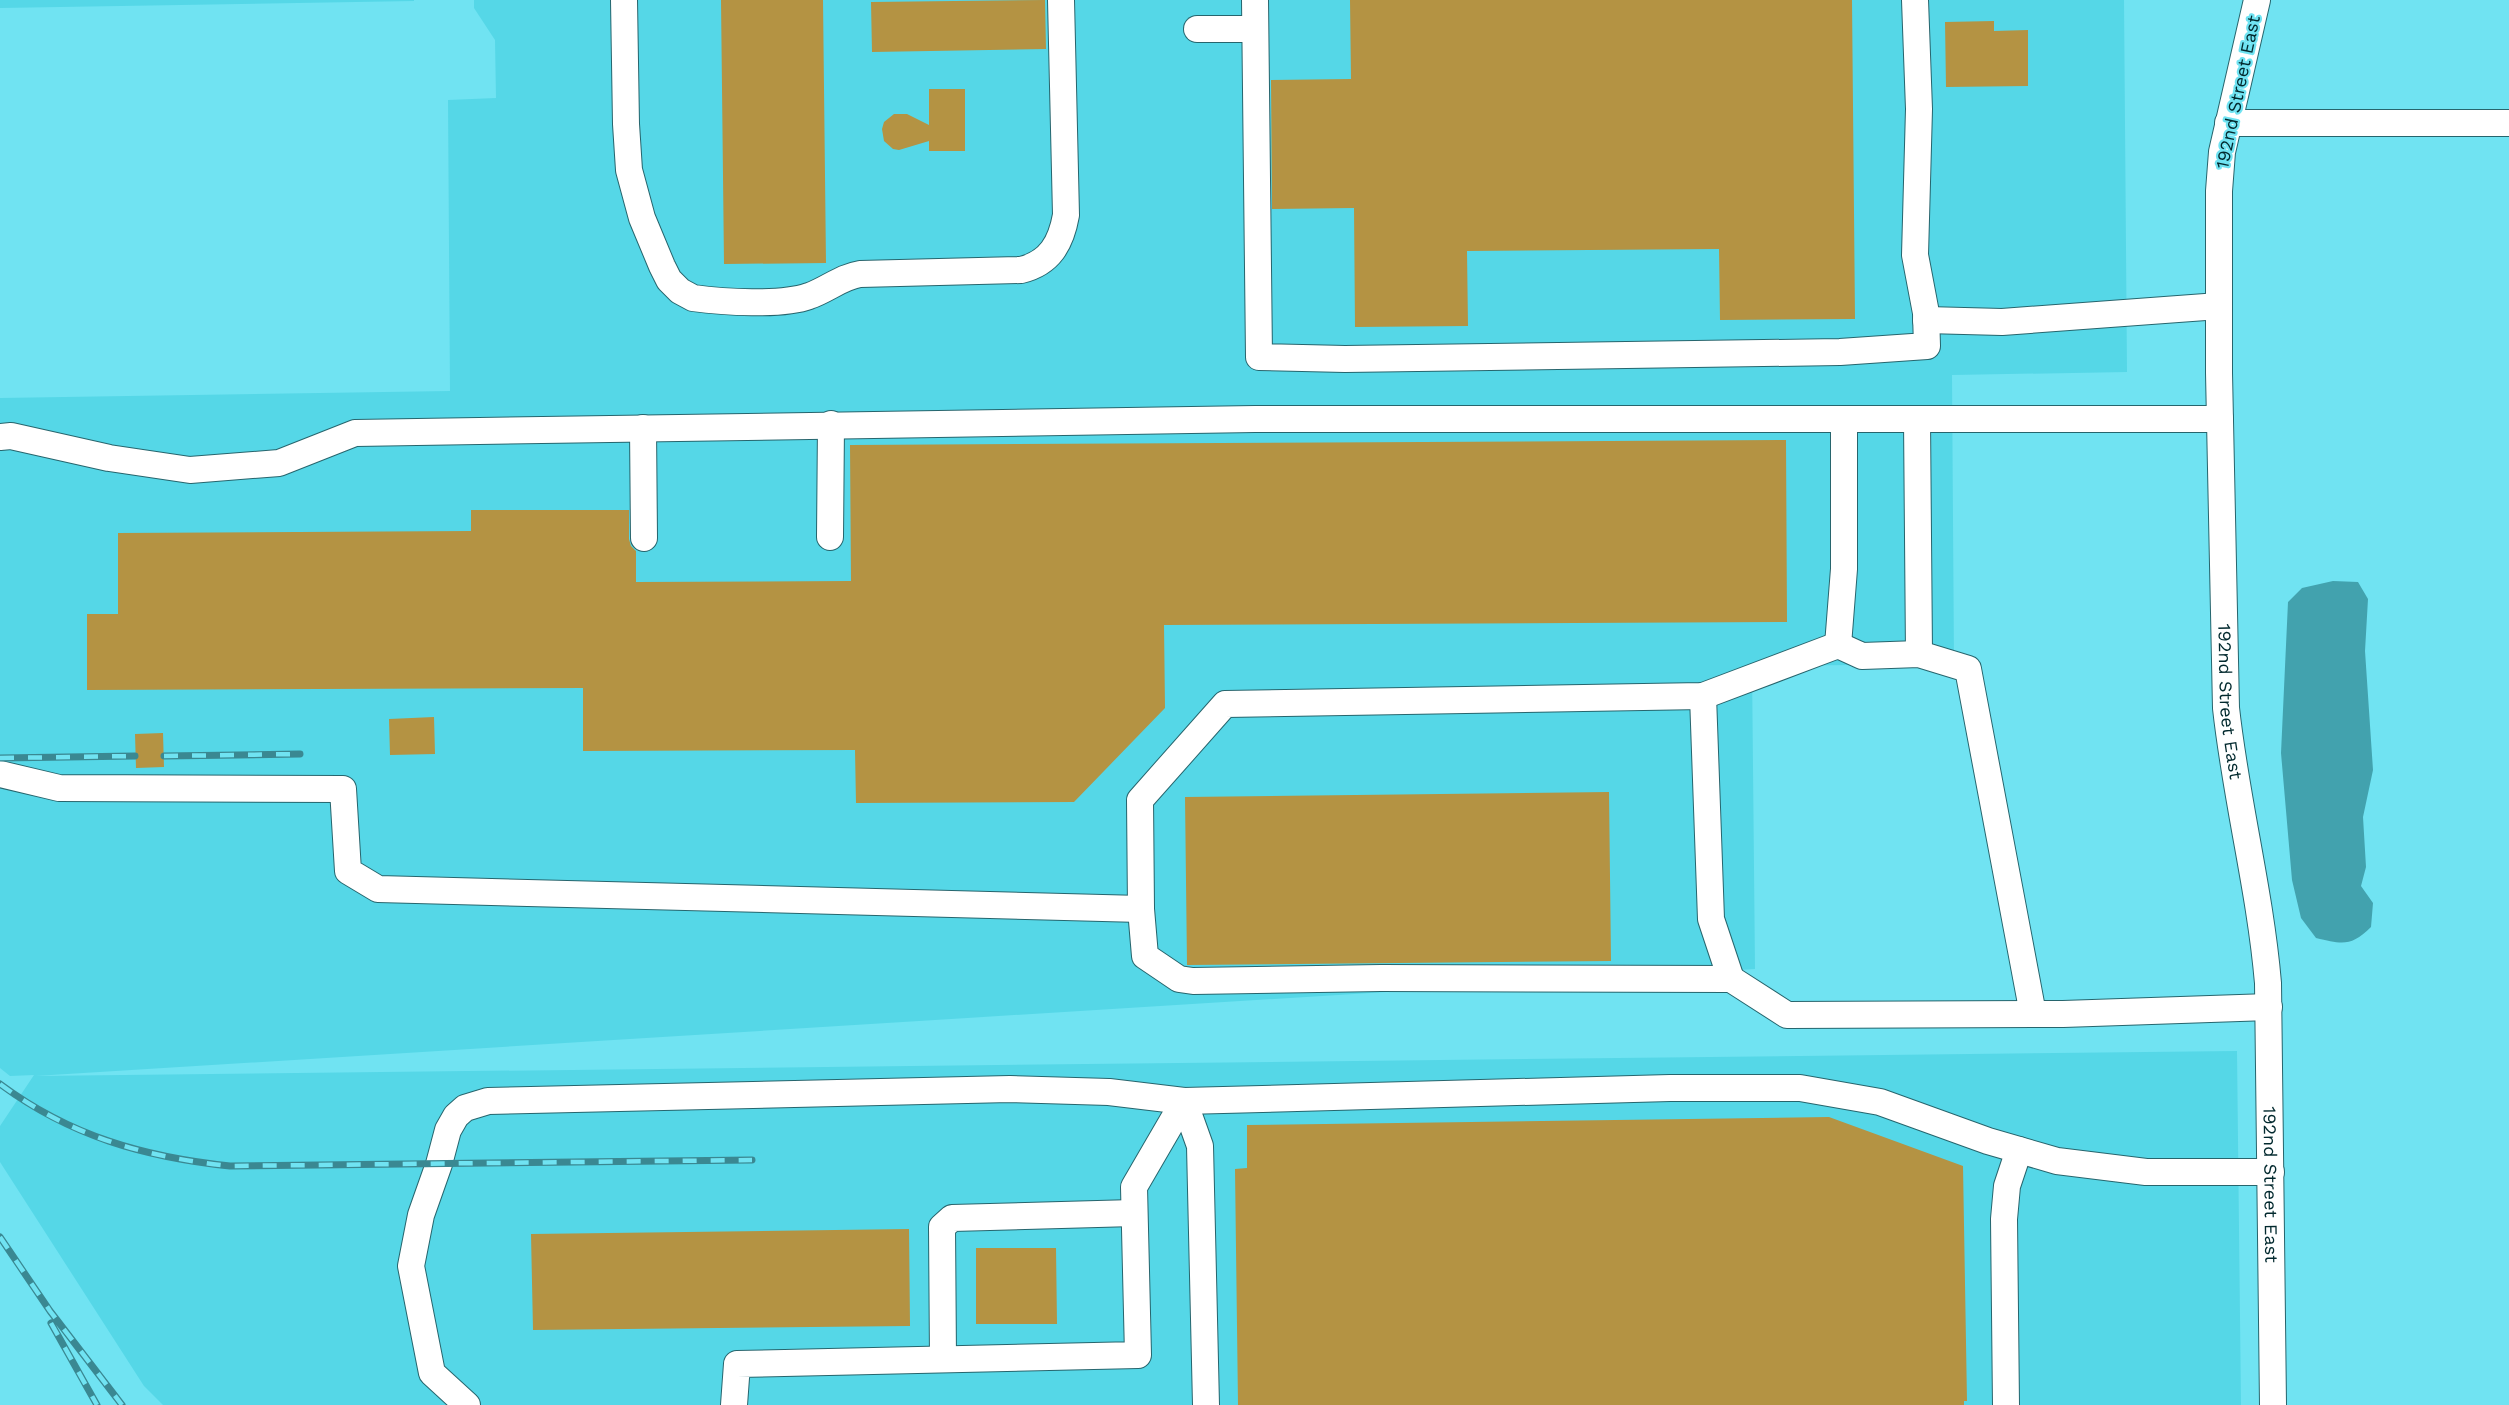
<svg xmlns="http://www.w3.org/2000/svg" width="2509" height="1405" font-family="'Work Sans',sans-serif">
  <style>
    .built { fill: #55d7e7 }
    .water { fill: #42a2ae }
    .building { fill: #b49343 }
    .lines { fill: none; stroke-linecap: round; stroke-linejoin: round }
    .minor-casing { stroke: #27656d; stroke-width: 28 }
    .minor { stroke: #fff; stroke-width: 26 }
    .rail-casing { stroke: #3a8892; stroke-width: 7 }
    .rail { stroke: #70e3f2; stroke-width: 4.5; stroke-dasharray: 14; stroke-linecap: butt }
    .labels { text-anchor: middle; stroke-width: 4.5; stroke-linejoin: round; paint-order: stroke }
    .street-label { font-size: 18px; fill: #02292e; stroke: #70e3f2 }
  </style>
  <rect width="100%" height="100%" fill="#70e3f2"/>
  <path class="built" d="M0 0H414V1L0 8Z
    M474 0H2124L2127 372 1952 375 1954 664 1752 666 1755 969 35 1076 2237 1051 2241 1405H163L144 1386 0 1162V1126L34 1075 10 1076 0 1068V398L450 391 448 100 496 98 495 40 474 8Z"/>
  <path class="water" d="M2333 581 2358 582 2368 599 2365 651 2373 770 2363 817 2366 867 2361 886 2373 903 2371 927C2351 947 2342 944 2316 938L2301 918 2292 880 2281 753 2288 602 2302 588Z"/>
  <path class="building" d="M721 0H823L826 263 724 264Z
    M1045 0 1046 49 872 52 871 2Z
    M1350 0H1852L1855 319 1720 320 1719 249 1467 251 1468 326 1355 327 1354 208 1272 209 1271 80 1351 79Z
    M1994 21V31L2028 30V86L1946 87 1945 22Z
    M929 89H965V151H929V141L899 150 893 149 884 141 882 129 884 122 894 114H907L929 125Z
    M1786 440 1787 622 1164 625 1165 708 1074 802 856 803 855 750 583 751V688L87 690V614H118V533L471 531V510H629V539L631 546 636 551V582L851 581 850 445Z
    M434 717 435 754 390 755 389 719Z
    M163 733 164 767 136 768 135 734Z
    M1609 792 1611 961 1187 965 1185 797Z
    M1829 1117 1963 1166 1967 1401H1964V1405H1238L1235 1169 1247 1168V1125Z
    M909 1229 910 1326 533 1330 531 1234Z
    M976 1248H1056L1057 1324H976Z"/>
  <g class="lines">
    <g class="minor-casing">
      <g id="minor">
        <path d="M624 0 626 124 629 170 642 218 662 266 669 280 680 291 693 298C722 302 782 306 809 296 827 290 841 277 860 274L1021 270C1050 263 1061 243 1066 215L1061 0"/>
        <path d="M1255 0 1259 357 1345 359 1840 352 1927 346 1926 313 1915 255 1919 109 1915 0"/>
        <path id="s1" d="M2257 0 2222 152 2219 191V373L2226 708C2236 800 2260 890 2268 983L2273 1405"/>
        <path d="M1197 29H1255"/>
        <path d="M2228 123H2509"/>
        <path d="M1926 320 2002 322 2219 306"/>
        <path d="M1917 419 1919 654"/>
        <path d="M643 428 644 538"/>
        <path d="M0 437 11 436 109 458 190 470 279 463 355 433 1255 419H2220"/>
        <path d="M830 537 831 424"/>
        <path d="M1838 645 1844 569V419"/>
        <path d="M1703 696 1711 919 1731 979"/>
        <path d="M0 774 59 788 343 789 348 871 378 889 1141 909"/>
        <path d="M2033 1014 1968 669 1919 654 1862 656 1838 645 1703 696 1225 704 1140 800 1141 909 1145 956 1179 979 1193 981 1381 978 1731 979 1787 1015 2063 1014 2269 1007"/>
        <path d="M1184 1101 1200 1146 1206 1405"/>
        <path d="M943 1359 942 1227 952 1218 1134 1213"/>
        <path d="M467 1405 432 1373 411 1266 421 1215 439 1164 448 1130 456 1116 465 1108 488 1101 1010 1089 1109 1092 1184 1101 1670 1088H1800L1880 1102 1988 1141 2057 1161 2146 1172H2271"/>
        <path d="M734 1405 737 1364 1138 1355 1134 1187 1184 1101"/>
        <path d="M2006 1405 2004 1219 2007 1186 2019 1150"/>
      </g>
    </g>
    <use href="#minor" class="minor"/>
    <g class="rail-casing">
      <path id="rail" d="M164 756 300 754
        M0 758 135 756
        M0 1084C70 1136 144 1157 230 1166L752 1160
        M0 1237 50 1311 122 1405
        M51 1323 97 1405"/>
    </g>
    <use href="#rail" class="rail"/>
  </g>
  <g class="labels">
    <g class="street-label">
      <text transform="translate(2238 92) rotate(-78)" y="6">192nd Street East</text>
      <text dy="6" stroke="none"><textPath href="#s1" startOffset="706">192nd Street East</textPath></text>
      <text dy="6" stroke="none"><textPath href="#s1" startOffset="1192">192nd Street East</textPath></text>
    </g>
  </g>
</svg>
